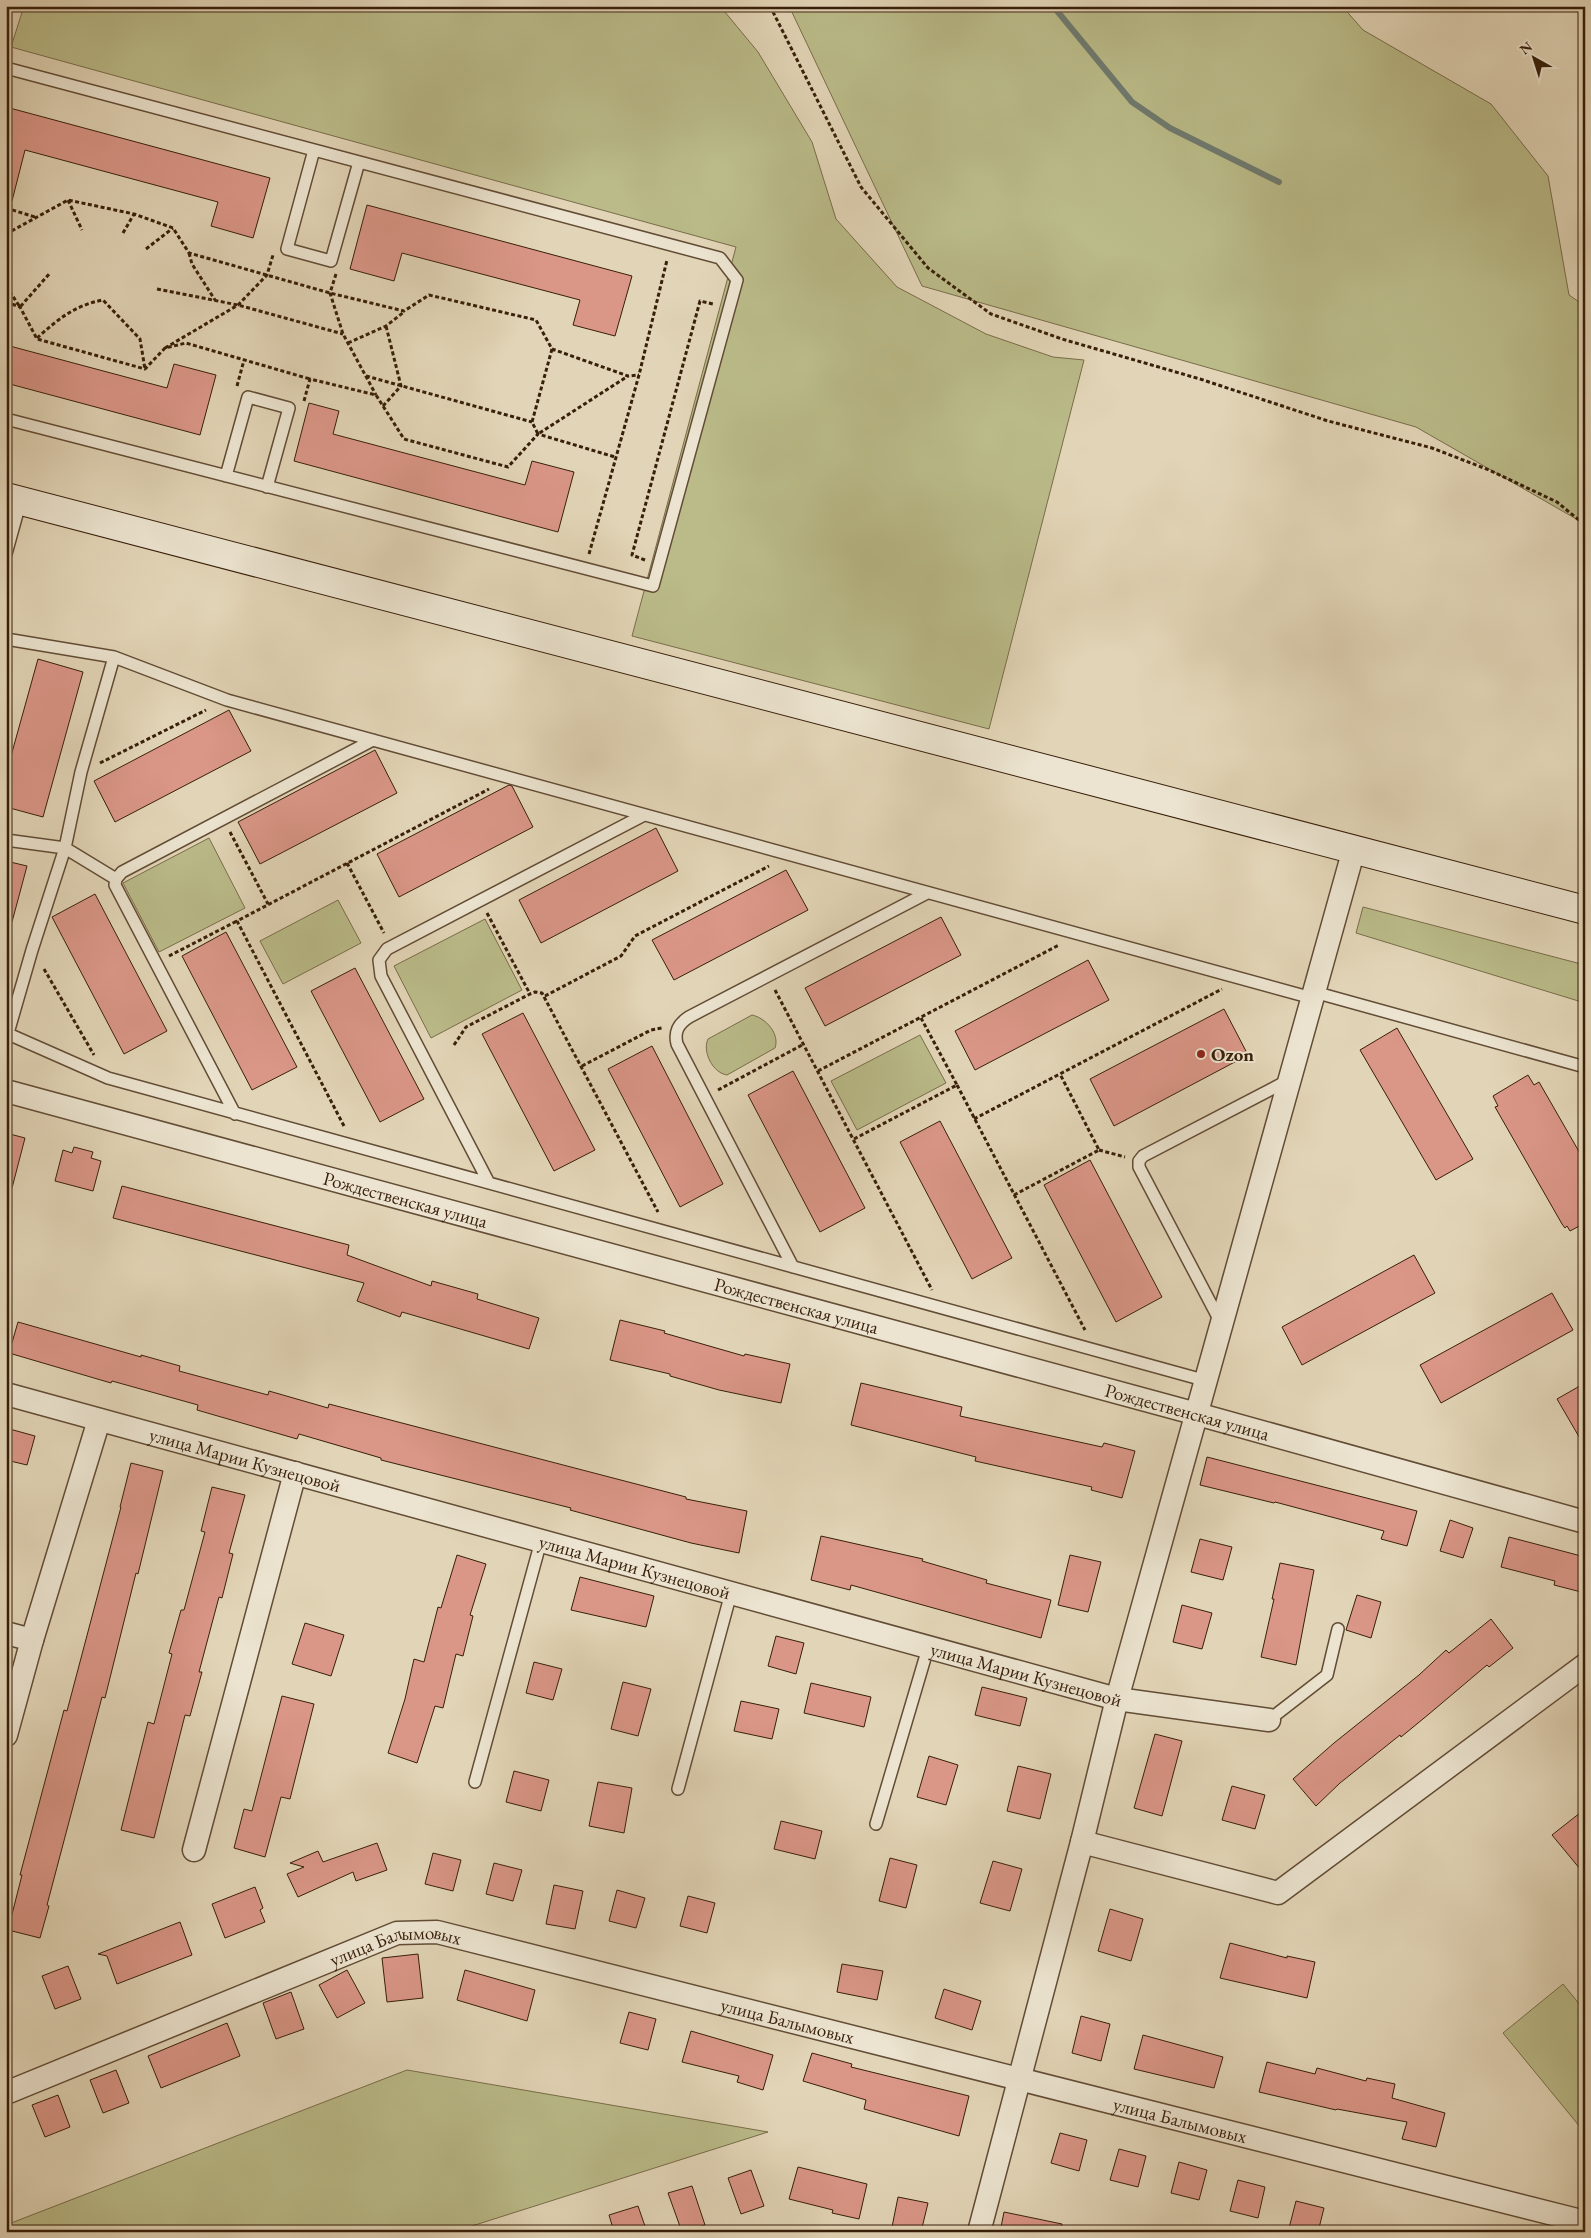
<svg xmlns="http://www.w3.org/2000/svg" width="1591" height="2238" font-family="'EB Garamond',serif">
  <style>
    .green { fill: #babb89; stroke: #796d4a }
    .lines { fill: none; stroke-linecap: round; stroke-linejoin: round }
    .stream { stroke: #707b6f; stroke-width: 6 }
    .building { fill: #da9687; stroke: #381f0a }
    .lane-casing { stroke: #624c35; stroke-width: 14 }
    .street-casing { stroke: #624c35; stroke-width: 25 }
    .secondary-casing { stroke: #381f0a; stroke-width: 30 }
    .path { stroke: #381f0a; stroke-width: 3; stroke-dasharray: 4 2.5; stroke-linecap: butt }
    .lane { stroke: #ece4d0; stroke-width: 11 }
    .street { stroke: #ece4d0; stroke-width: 22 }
    .secondary { stroke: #ece4d0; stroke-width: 28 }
    .poi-dot { fill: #8f2418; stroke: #ece4d0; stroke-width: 2 }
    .labels { text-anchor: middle; stroke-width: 4; stroke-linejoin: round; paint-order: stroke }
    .poi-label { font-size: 19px; font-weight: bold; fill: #381f0a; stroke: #ece4d0; text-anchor: start }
    .street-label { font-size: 19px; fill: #381f0a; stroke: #ece4d0 }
  </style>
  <rect width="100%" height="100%" fill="#e2d5b7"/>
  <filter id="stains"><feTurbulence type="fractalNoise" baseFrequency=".004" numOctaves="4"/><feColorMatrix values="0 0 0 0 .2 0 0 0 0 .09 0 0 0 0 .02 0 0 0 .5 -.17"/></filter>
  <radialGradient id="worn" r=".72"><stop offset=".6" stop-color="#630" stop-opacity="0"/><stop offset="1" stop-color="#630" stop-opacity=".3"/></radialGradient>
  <path class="green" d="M24 6H720L758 52 812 142 836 219 897 287 986 334 1053 357 1084 360 989 729 632 636 736 247 11 47Z
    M789 6H1342L1363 30 1491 104 1548 176 1569 295 1585 306V524L1416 427 922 286Z
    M209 838 245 908 159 952 123 883Z
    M338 900 361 943 283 984 260 941Z
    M1363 907 1585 965V1003L1356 933Z
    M485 919 522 990 431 1038 394 966Z
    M752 1015C766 1018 780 1034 775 1048L727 1075C713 1073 702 1052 708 1039Z
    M920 1035 946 1083 857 1130 831 1081Z
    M1563 1984 1585 2011V2133L1503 2033Z
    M407 2070 768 2132 453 2232H6V2225Z"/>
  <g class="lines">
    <path class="stream" d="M1053 6 1132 102 1170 128 1279 182"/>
  </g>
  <path class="building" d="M6 107 270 178 253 238 211 226 218 202 25 150 12 201 6 200Z
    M367 205 632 276 615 336 573 325 580 300 402 253 394 281 350 269Z
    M6 345 167 388 174 364 216 375 200 435 6 383Z
    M309 403 339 411 333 434 525 485 532 461 574 472 558 532 294 461Z
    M38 659 83 672 43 817 6 807V774Z
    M229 710 251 751 115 822 94 781Z
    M375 750 397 793 260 864 238 822Z
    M509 785 512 786 533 827 399 897 377 854Z
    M656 828 678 871 541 943 519 900Z
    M6 861 27 866 12 922 6 921Z
    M786 870 808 910 674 980 652 940Z
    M95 894 167 1031 124 1054 52 917Z
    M941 917 961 955 825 1026 805 988Z
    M226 932 297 1067 252 1090 182 956Z
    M1088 960 1109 1000 975 1070 955 1031Z
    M355 968 424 1099 380 1122 311 991Z
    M1224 1009 1248 1055 1114 1126 1090 1079Z
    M523 1013 595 1150 554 1171 482 1034Z
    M1397 1028 1473 1159 1436 1180 1360 1050Z
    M652 1046 723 1184 680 1207 608 1069Z
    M793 1071 865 1208 820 1232 748 1095Z
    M1528 1075 1534 1085 1539 1082 1585 1162V1223L1570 1231 1567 1226 1565 1228 1562 1224 1495 1107 1498 1106 1493 1096Z
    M940 1121 1012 1258 972 1279 900 1142Z
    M6 1133 25 1138 12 1188 6 1187Z
    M74 1147 93 1152 91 1158 101 1161 93 1191 55 1181 63 1150 72 1153Z
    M1090 1160 1162 1297 1116 1322 1044 1185Z
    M122 1186 349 1245 347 1255 431 1286 432 1281 478 1294 477 1299 539 1318 529 1349 402 1312 400 1317 357 1301 364 1283 113 1218Z
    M1414 1255 1435 1293 1302 1365 1282 1327Z
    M1552 1293 1573 1330 1441 1403 1420 1365Z
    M620 1320 665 1331 664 1333 744 1356 745 1354 790 1364 781 1403 719 1390 670 1376V1374L610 1360Z
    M18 1322 141 1357V1355L180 1366 179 1371 268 1395 269 1391 328 1408 329 1404 686 1497V1499L747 1511 739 1553 691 1543 570 1510 571 1508 381 1460V1458L299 1434 297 1439 197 1410 198 1405 112 1381 111 1383 9 1353Z
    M861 1383 962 1407 960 1416 1102 1447 1104 1443 1135 1451 1122 1498 1091 1490 1092 1487 975 1461 976 1457 851 1425Z
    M1585 1383V1447L1557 1399Z
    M6 1428 35 1436 27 1465 6 1460Z
    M1207 1457 1417 1511 1407 1546 1381 1539 1384 1531 1275 1502 1274 1503 1200 1485Z
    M131 1463 163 1471 138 1574 136 1573 105 1698 102 1697 47 1905 49 1906 40 1938 8 1930 22 1875H20L64 1710 67 1711 121 1507H120Z
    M212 1487 245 1495 229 1553 233 1554 222 1598 219 1597 199 1672H202L190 1716 185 1715 154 1838 121 1830 148 1722 154 1724 172 1654 169 1653 181 1610H184L205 1532 201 1531Z
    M1450 1520 1473 1528 1463 1558 1440 1551Z
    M821 1536 923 1559 922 1561 987 1580 986 1583 1051 1600 1041 1638 851 1585 850 1590 811 1580Z
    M1509 1537 1585 1557V1593L1554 1585 1555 1581 1501 1567Z
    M1200 1539 1232 1547 1223 1580 1191 1572Z
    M457 1555 486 1564 470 1615 473 1616 463 1656 456 1654 443 1708 435 1706 417 1763 388 1753 405 1699 414 1659 424 1662 438 1607 441 1608Z
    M1070 1555 1101 1562 1088 1612 1058 1605Z
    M1280 1563 1314 1570 1296 1665 1261 1657 1274 1599H1272Z
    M580 1577 654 1596 646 1627 571 1610Z
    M1357 1595 1381 1602 1371 1638 1346 1630Z
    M1182 1605 1212 1613 1202 1649 1173 1642Z
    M1491 1619 1513 1648 1489 1667 1487 1665 1429 1714 1401 1737 1400 1735 1340 1783 1316 1806 1293 1779 1334 1743 1419 1675 1446 1650 1449 1653Z
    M305 1623 344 1635 331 1676 292 1664Z
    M776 1636 804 1643 796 1674 768 1666Z
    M534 1662 562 1669 553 1700 526 1693Z
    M623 1682 651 1689 638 1736 611 1729Z
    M811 1683 871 1697 864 1727 804 1713Z
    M982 1687 1027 1698 1020 1726 975 1715Z
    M282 1696 314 1704 290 1799 281 1797 265 1857 234 1848 244 1809 252 1811Z
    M741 1701 779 1709 772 1739 734 1731Z
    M1155 1734 1182 1741 1162 1816 1134 1808Z
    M929 1756 958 1765 946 1805 917 1797Z
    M1018 1766 1051 1774 1040 1819 1007 1811Z
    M514 1771 549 1780 541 1811 506 1802Z
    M598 1782 632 1788 624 1833 589 1826Z
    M1232 1786 1265 1795 1255 1829 1222 1820Z
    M1585 1809V1875L1552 1835Z
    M781 1821 822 1831 815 1859 774 1849Z
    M377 1843 387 1870 356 1881 353 1872 298 1897 287 1874 304 1867 290 1863 318 1851 323 1862Z
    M433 1853 461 1860 453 1891 425 1884Z
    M890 1858 917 1865 906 1908 879 1901Z
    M993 1861 1022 1869 1010 1911 980 1903Z
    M494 1863 522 1870 513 1901 486 1894Z
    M554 1885 583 1891 575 1929 546 1924Z
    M255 1887 263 1908 260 1910 265 1922 225 1938 212 1904Z
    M617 1890 645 1898 636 1928 609 1921Z
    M688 1896 715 1903 707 1933 680 1926Z
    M1110 1909 1143 1919 1131 1961 1098 1951Z
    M180 1922 192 1955 117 1984 107 1956 98 1954Z
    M1230 1943 1287 1958V1956L1315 1962 1307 1998 1220 1978Z
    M418 1954 423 1998 387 2002 382 1958Z
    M842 1964 883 1971 877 2000 837 1992Z
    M68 1966 81 1999 55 2009 42 1976Z
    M347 1970 365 2003 337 2018 319 1985Z
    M465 1970 535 1990 527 2021 457 2000Z
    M944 1989 981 2001 972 2030 935 2018Z
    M291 1992 304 2029 276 2039 263 2003Z
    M629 2012 656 2019 648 2050 620 2043Z
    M1081 2016 1110 2024 1101 2061 1072 2053Z
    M227 2023 240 2056 161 2088 148 2056Z
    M691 2031 773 2055 763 2090 737 2082 739 2076 682 2062Z
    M1143 2035 1223 2057 1214 2088 1134 2069Z
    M812 2053 852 2064 851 2067 969 2096 959 2136 864 2109 866 2100 803 2081Z
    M1267 2062 1315 2074 1317 2068 1366 2081 1367 2078 1395 2084 1392 2098 1445 2113 1436 2147 1402 2139 1407 2122 1337 2109 1336 2110 1259 2092Z
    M116 2070 129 2103 103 2113 90 2080Z
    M58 2095 70 2127 45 2137 32 2105Z
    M1060 2133 1087 2140 1079 2171 1051 2163Z
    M1119 2149 1146 2156 1138 2187 1110 2180Z
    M1179 2162 1207 2170 1199 2200 1171 2193Z
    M798 2167 867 2184 859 2219 832 2213 833 2210 789 2199Z
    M751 2170 764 2206 741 2214 728 2178Z
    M1238 2180 1265 2187 1258 2218 1230 2211Z
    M692 2186 705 2225 682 2232 668 2193Z
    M898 2197 928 2203 921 2232H891Z
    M1296 2201 1324 2208 1318 2232H1288Z
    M638 2206 647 2232H614L609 2215Z
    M1004 2212 1062 2224 1061 2232H1000Z"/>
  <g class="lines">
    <g class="lane-casing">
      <path id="lane" d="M6 68 720 258 737 280 653 586 6 419
        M314 150 287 249 331 261 359 162
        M226 476 248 397 289 408 267 487
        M6 554 21 500
        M6 639 114 657 227 700 1312 998
        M6 840 65 848 116 879
        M1314 992 1585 1067
        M6 1033 108 1078 1207 1381
        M8 1033 32 950 65 848 81 772 114 657
        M235 1114 115 885 116 879 122 872 373 740
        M489 1183 381 976 379 960 387 949 644 815
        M793 1267 677 1044C674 1032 678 1024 689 1017L927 893
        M1220 1321 1139 1167V1161L1143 1156 1289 1080
        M1269 1720 1327 1675 1338 1629
        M475 1782 541 1541
        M678 1789 731 1593
        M876 1824 928 1648"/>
    </g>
    <g class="street-casing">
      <g id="street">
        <path id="s1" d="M6 1091 1197 1414 1585 1522"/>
        <path id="s2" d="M6 1394 1117 1699 1269 1720"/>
        <path d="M6 1633 32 1640"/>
        <path d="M6 1735 32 1640 99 1420"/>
        <path d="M1082 1842 1278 1893 1585 1665"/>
        <path d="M194 1850 295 1473"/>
        <path id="s3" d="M6 2093 397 1933 437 1932 1585 2222"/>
        <path d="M979 2232 1082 1842 1117 1699 1354 849"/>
      </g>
    </g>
    <g class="secondary-casing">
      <path id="secondary" d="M6 497 1585 910"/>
    </g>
    <path class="path" d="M770 6 861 187 928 268 991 314 1062 339 1200 379 1328 421 1432 448 1489 470 1557 502 1585 525
      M68 200 82 230
      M6 208 35 217
      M123 233 134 214
      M6 234 68 200 134 214 173 228 189 253 330 293 404 311 429 295 536 320 552 349 628 376 639 375
      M146 249 173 228
      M189 253 192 264 215 300
      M336 274 330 293 343 334 376 395
      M6 286 20 307 50 273
      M157 289 238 305 343 334
      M6 302 20 307 37 339 145 369 165 348 186 343 310 379
      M37 338C57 320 75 305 103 300L140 339 145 369
      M348 343 386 326 404 312
      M165 348 238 305 267 275 273 255
      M552 349 532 422 538 434 628 376
      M366 376 532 422
      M237 386 244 360
      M304 401 310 379 376 395 404 439 508 467 538 434 615 457
      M383 406 401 386 386 326
      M589 554 639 375 667 260
      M645 560 632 555 700 301 713 304 714 303
      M100 763 206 710
      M230 832 268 904
      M347 863 384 933
      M487 913 530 994
      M169 956 237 921
      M44 969 94 1055
      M775 990 932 1290
      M545 996 621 956 635 936 769 866
      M454 1045 466 1027 530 994 535 992 542 993 658 1212
      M582 1066 651 1030 662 1028
      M818 1071 1059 945
      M957 1085 1085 1330
      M718 1090 804 1044
      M974 1119 1222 989
      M344 1126 237 921 489 789
      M854 1139 957 1085 921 1018
      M1099 1150 1125 1157
      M1014 1195 1099 1150 1060 1074"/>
    <use href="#lane" class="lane"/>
    <use href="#street" class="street"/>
    <use href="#secondary" class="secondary"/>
  </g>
  <circle class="poi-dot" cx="1201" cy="1054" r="5"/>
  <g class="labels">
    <g class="poi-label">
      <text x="1211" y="1061">Ozon</text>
    </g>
    <g class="street-label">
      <text dy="7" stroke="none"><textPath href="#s1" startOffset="414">Рождественская улица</textPath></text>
      <text dy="7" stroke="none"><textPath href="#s1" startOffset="819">Рождественская улица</textPath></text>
      <text dy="7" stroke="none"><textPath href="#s1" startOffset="1224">Рождественская улица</textPath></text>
      <text dy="7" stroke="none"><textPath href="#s2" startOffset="248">улица Марии Кузнецовой</textPath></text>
      <text dy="7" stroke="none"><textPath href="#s2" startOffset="652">улица Марии Кузнецовой</textPath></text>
      <text dy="7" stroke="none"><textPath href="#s2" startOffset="1058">улица Марии Кузнецовой</textPath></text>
      <text dy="7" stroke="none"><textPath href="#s3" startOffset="419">улица Балымовых</textPath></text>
      <text dy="7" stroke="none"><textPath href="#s3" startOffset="824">улица Балымовых</textPath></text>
      <text dy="7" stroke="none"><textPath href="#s3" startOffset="1229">улица Балымовых</textPath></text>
    </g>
  </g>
  <rect width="1591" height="2238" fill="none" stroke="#e2d5b7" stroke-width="25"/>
  <rect x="8" y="8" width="1576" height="2223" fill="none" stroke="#381f0a" stroke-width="2.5"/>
  <rect x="12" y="12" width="1566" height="2213" fill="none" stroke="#381f0a"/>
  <g transform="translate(1534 58) rotate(321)" stroke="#ece4d0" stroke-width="4" paint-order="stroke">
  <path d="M0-4L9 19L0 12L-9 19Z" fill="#381f0a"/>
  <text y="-8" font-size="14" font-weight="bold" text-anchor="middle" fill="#381f0a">N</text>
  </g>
  <rect width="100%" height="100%" filter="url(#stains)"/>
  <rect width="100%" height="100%" fill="url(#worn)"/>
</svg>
